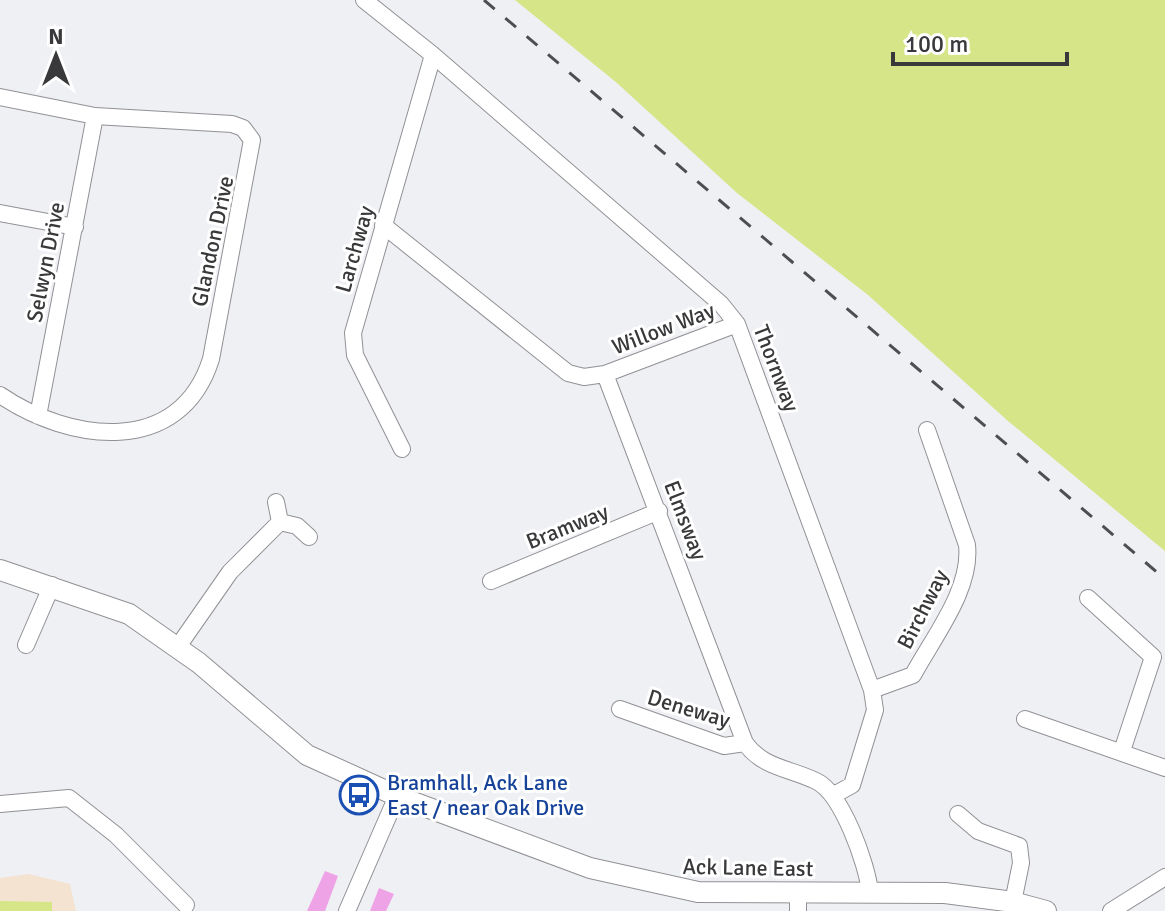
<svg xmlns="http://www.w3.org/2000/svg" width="1165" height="911" font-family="Signika,sans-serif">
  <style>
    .education { fill: #f4e3d1 }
    .green { fill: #d5e587 }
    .building { fill: #eea3e6 }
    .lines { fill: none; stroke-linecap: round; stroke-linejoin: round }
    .minor-casing { stroke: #919195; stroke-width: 18 }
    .major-casing { stroke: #919195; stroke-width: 22 }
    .minor { stroke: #fff; stroke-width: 16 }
    .major { stroke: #fff; stroke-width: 20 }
    .rail { stroke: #4e4e50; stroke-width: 3; stroke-dasharray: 14 14; stroke-linecap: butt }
    .labels { text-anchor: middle; stroke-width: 6; stroke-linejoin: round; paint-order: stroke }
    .street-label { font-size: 22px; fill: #39393b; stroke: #fff }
    .transit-label { font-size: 22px; fill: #164399; stroke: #fff; text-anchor: start }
  </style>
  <rect width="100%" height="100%" fill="#eff0f4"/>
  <path class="education" d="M29 874 70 884 76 911H0V878Z"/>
  <path class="green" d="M515 0H1165V551L1008 421 868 295 737 193 617 83Z
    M0 901 52 902V911H0Z"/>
  <path class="building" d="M325 871 338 876 325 911H307Z
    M379 888 394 894 386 911H370Z"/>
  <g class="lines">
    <g class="minor-casing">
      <path id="minor" d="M364 0 433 55 721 304 737 324 872 690 875 710 852 785 834 795
        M0 97 95 116 232 124 243 128 252 140 211 359C180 458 69 442 0 395
        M0 213 75 227
        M383 225 568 373 584 377 605 374 745 743C763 768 789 768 816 781 842 793 867 864 870 892
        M605 374 737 324
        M38 416 95 116
        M402 449 355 355 353 333 433 55
        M276 502 280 522
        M491 581 659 511
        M1088 598 1153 657 1122 751
        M26 645 52 585
        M177 648 230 572 280 522 297 526 309 537
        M872 690 913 675C934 636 972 589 967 545L927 430
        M620 709 724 746 745 743
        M1025 719 1165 768
        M0 804 69 798 116 835 186 905
        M958 814 978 831 1019 846 1021 863 1013 902
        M798 893V911
        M347 911 397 796
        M1111 911 1165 877"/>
    </g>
    <g class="major-casing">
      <path id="major" d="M0 570 129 614 199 663 307 755 397 796 590 868 698 892 945 893 1013 902 1046 911"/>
    </g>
    <use href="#minor" class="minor"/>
    <use href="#major" class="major"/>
    <path class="rail" d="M484 0 1165 579"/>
  </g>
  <defs>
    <g id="bus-ring" transform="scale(2)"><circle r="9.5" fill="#fff" stroke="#1a4fb4" stroke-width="1.5"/><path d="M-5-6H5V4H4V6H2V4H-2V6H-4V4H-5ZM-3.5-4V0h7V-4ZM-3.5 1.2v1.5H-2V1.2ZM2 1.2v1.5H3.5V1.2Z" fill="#1a4fb4"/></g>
  </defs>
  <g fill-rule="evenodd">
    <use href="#bus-ring" x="359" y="795"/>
  </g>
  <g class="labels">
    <g class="street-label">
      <text transform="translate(212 241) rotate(-78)" y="8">Glandon Drive</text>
      <text transform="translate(354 249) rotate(-74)" y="8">Larchway</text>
      <text transform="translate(45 262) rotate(-79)" y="8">Selwyn Drive</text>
      <text transform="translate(663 328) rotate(-21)" y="8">Willow Way</text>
      <text transform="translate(777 368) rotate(69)" y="8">Thornway</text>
      <text transform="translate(686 520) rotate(69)" y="8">Elmsway</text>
      <text transform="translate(567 526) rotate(-22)" y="8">Bramway</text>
      <text transform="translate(922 609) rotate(-63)" y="8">Birchway</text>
      <text transform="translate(689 708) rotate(17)" y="8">Deneway</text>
      <text transform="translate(748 867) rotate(1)" y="8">Ack Lane East</text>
    </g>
    <g class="transit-label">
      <text x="387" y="790">Bramhall, Ack Lane<tspan x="387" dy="25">East / near Oak Drive</tspan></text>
    </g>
  </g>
  <g transform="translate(56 56)" stroke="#ffffff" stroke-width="6" paint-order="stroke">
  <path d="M0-6L14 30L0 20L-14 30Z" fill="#39393b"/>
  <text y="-12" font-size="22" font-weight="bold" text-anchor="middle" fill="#39393b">N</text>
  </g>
  <path d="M893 52v12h174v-12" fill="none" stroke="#39393b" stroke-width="4"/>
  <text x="905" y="52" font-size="24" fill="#39393b" stroke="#ffffff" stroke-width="6" paint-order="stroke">100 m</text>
</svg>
